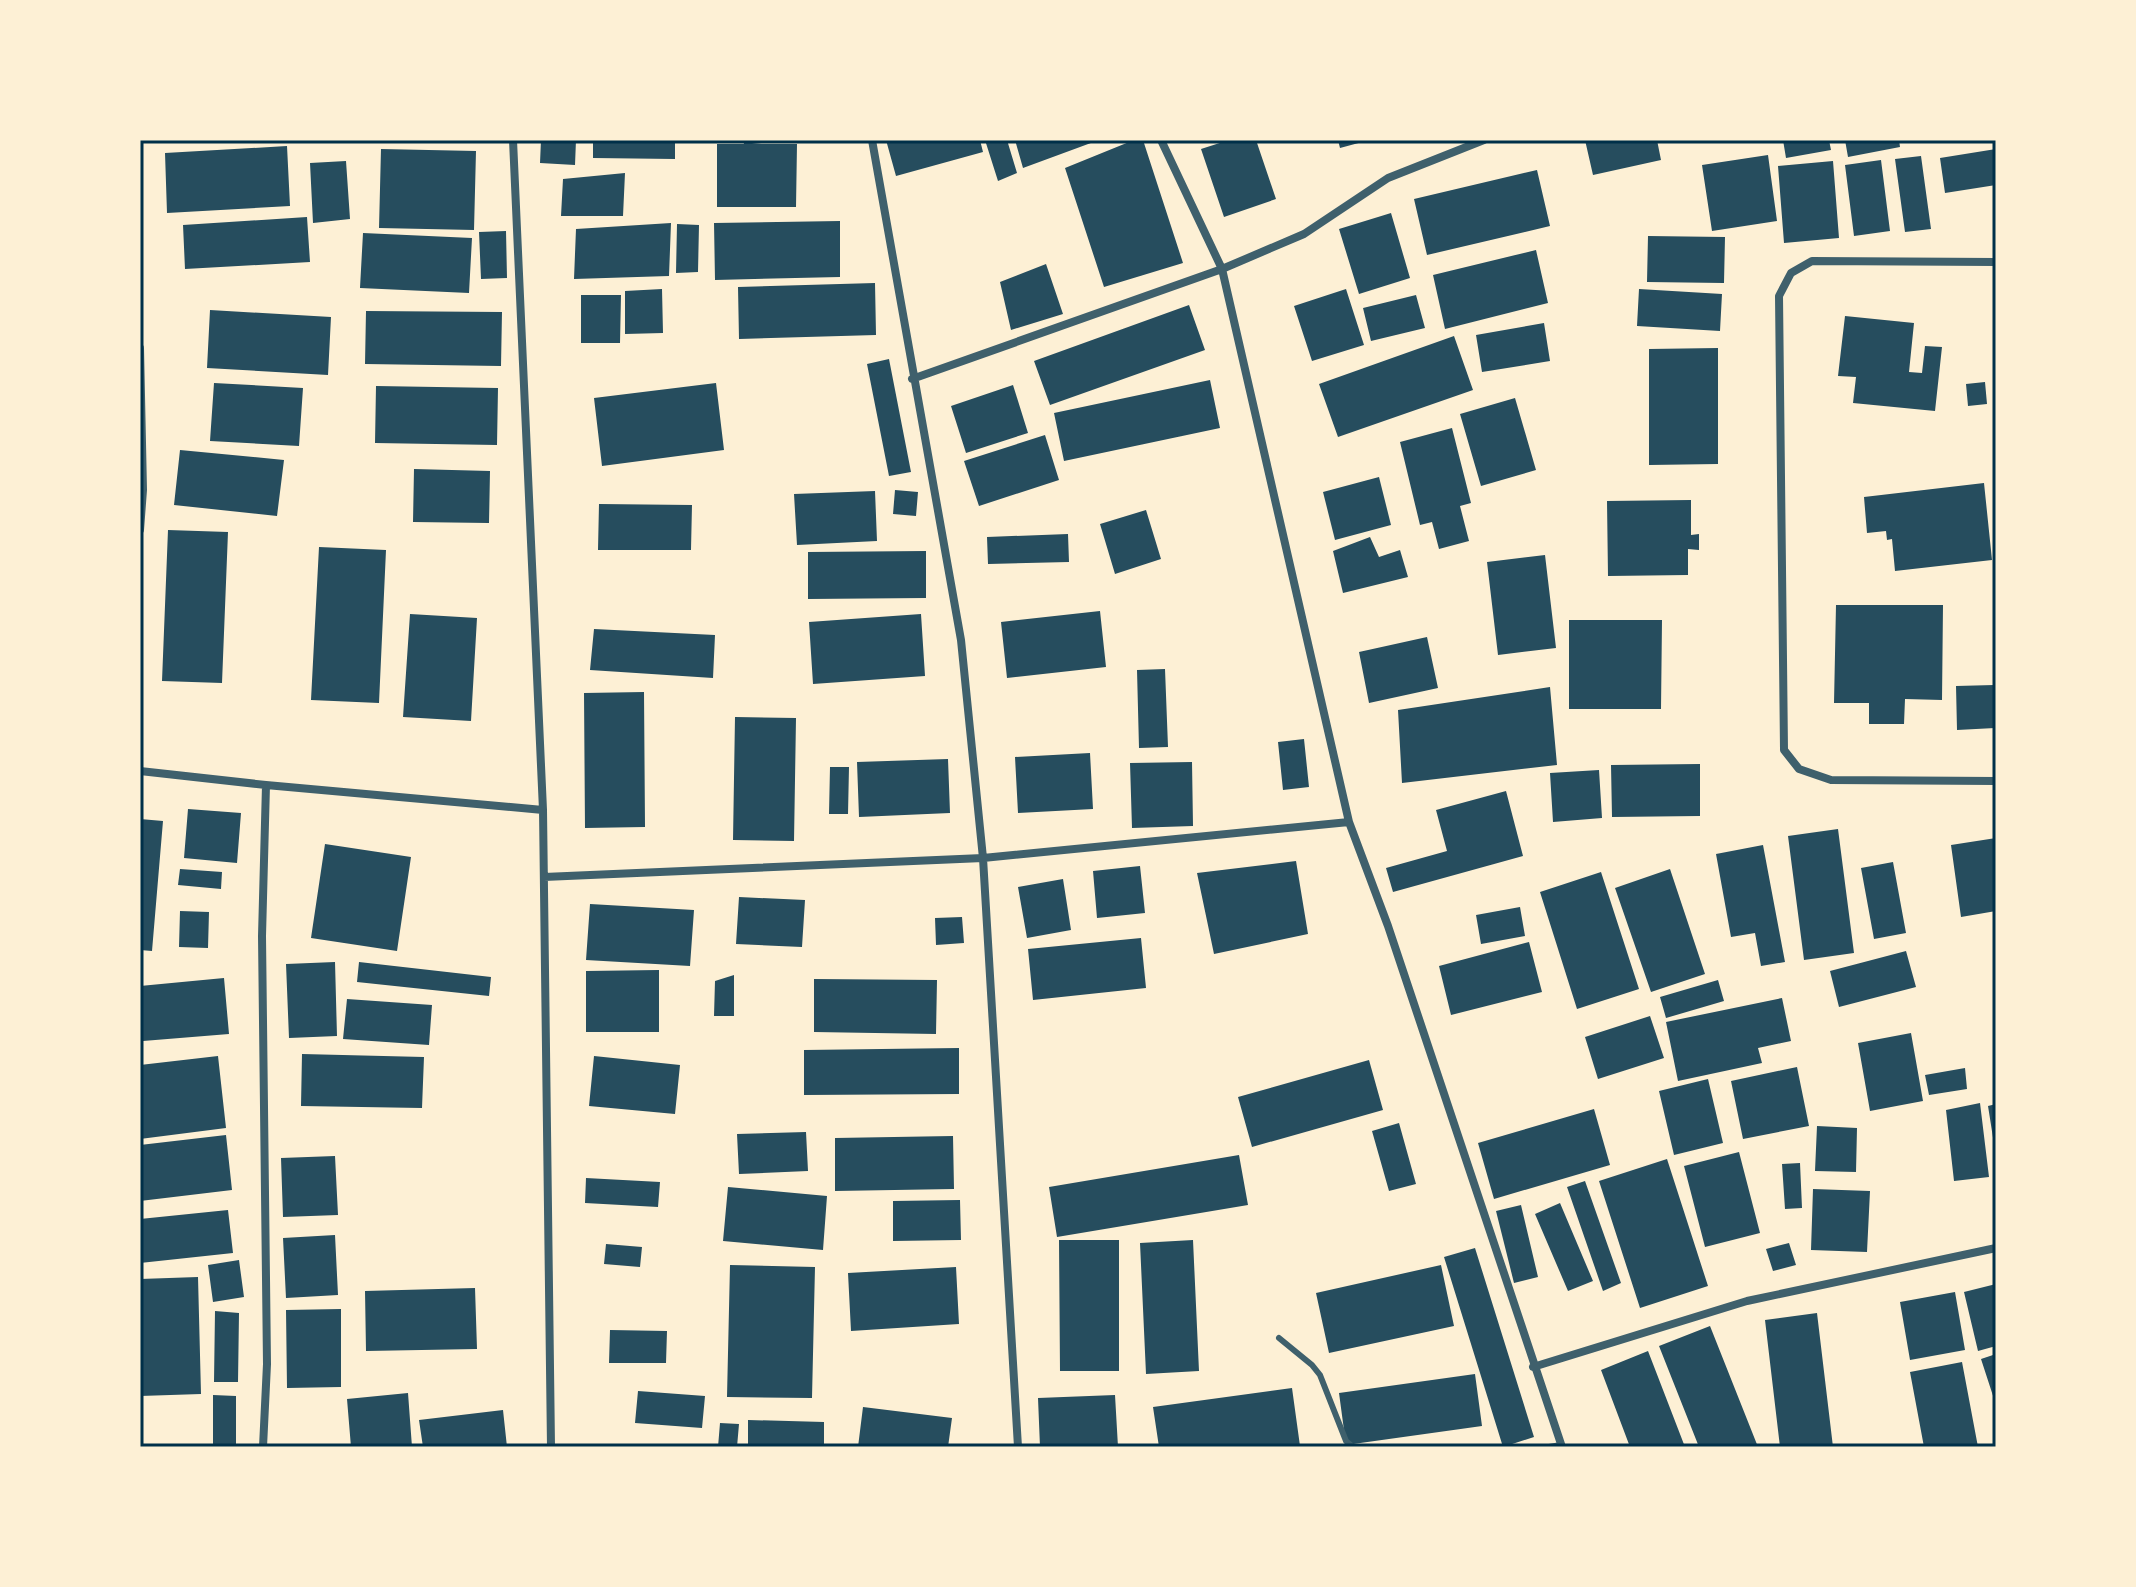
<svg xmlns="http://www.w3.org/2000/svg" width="2136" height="1587" font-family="'Fira Sans',sans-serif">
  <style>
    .building { fill: #264d5e }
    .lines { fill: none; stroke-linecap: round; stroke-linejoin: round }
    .service { stroke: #3f606c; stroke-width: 6 }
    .minor { stroke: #3f606c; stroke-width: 8 }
    .neatline { fill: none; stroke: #003049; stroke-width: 3 }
  </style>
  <rect width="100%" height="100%" fill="#fdf0d5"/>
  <path class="building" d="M541 140H576L575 165 540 163Z
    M593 140H675V159L593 158Z
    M743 140H772V142L752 144H797L796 207H717V144H744Z
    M886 140H980L983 152 896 176Z
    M985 140H1007L1017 173 998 181Z
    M1015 140H1099L1023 168Z
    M1134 140H1143L1183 263 1104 287 1065 168Z
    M1229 140H1256L1276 199 1224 217 1201 149Z
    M1338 140H1366V141L1340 148Z
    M1585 140H1657L1661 160 1593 175Z
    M1783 140H1829L1831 150 1786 158Z
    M1845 140H1899L1900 147 1848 157Z
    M287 146 290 206 167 213 165 153Z
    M381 149 476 151 474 230 379 228Z
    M1996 149V185L1945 193 1940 158Z
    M1768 155 1777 221 1712 231 1702 165Z
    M1921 156 1931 229 1905 232 1895 159Z
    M1881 160 1890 231 1854 236 1845 165Z
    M346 161 350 219 313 223 310 163Z
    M1833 161 1839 238 1784 243 1778 166Z
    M1537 170 1550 226 1427 255 1414 199Z
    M625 173 623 216H561L563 179Z
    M1391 213 1410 278 1359 294 1339 229Z
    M307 217 310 262 185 269 183 225Z
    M840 221V277L715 280 714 223Z
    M671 223 669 276 574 279 576 229Z
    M677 224 699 225 698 272 676 273Z
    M506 231 507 278 481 279 479 232Z
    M363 233 472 238 469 293 360 288Z
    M1648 236 1725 237 1724 283 1647 282Z
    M1536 250 1548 303 1445 329 1433 275Z
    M1046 264 1063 314 1011 330 1000 282Z
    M875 283 876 335 739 339 738 287Z
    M662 289 663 333 625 334V291Z
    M1346 289 1364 345 1312 361 1294 306Z
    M1639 289 1722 294 1720 331 1637 326Z
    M581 295H621L620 343H581Z
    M1416 295 1425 328 1371 341 1363 308Z
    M1189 305 1205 350 1050 405 1034 361Z
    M210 310 331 317 328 375 207 368Z
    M366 311 502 312 501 366 365 364Z
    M1845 316 1914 323 1909 372 1922 373 1925 346 1942 347 1935 411 1853 403 1856 377 1838 376Z
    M1544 323 1550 361 1482 372 1476 335Z
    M1454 336 1473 390 1338 437 1319 384Z
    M1718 348V464L1649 465V349Z
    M889 359 911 472 889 476 867 364Z
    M1210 380 1220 428 1064 461 1054 413Z
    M1985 382 1987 404 1968 406 1966 384Z
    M214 383 303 388 299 446 210 441Z
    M716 383 724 450 602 466 594 398Z
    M1013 385 1028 433 966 453 951 406Z
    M376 386 498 388 497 445 375 443Z
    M1515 398 1536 470 1481 486 1460 414Z
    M1452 428 1471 503 1460 506 1469 541 1439 549 1432 522 1420 525 1400 442Z
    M1045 435 1059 480 979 506 964 461Z
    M180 450 284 460 277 516 174 505Z
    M414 469 490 471 489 523 413 522Z
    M1379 477 1391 525 1335 540 1323 492Z
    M1984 483 1992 560 1895 571 1892 539 1887 540 1886 531 1867 533 1864 497Z
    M895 490 918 492 916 516 893 514Z
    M875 491 877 541 797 545 794 494Z
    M1691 500V535L1699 534V550L1688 549V575L1608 576 1607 501Z
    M599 504 692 505 691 550H598Z
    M1146 510 1161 559 1115 574 1100 524Z
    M168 530 228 532 222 683 162 681Z
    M1068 534 1069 562 988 564 987 537Z
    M1370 537 1379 557 1400 550 1408 577 1343 593 1333 551Z
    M319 547 386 550 379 703 311 700Z
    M926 551V598L808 599V552Z
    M1545 555 1556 648 1498 655 1487 562Z
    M1836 605H1943L1942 700 1905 699 1904 724H1869V703H1834Z
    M1100 611 1106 667 1007 678 1001 622Z
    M410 614 477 618 471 721 403 717Z
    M921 614 925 676 813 684 809 622Z
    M1569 620H1662L1661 709H1569Z
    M594 629 715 635 713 678 590 670Z
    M1427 637 1438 688 1369 703 1359 652Z
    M1165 669 1168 747 1139 748 1137 670Z
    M1994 685 1995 728 1957 730 1956 686Z
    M1550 687 1557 765 1402 783 1398 710Z
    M644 692 645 827 585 828 584 693Z
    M735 717 796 718 794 841 733 840Z
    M1304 739 1309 787 1283 790 1278 742Z
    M1090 753 1093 809 1018 813 1015 757Z
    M948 759 950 813 859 817 857 762Z
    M1192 762 1193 826 1132 828 1130 763Z
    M1700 764V816L1612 817 1611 765Z
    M830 767H849L848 814H829Z
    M1599 770 1602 818 1553 822 1550 773Z
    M1506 791 1523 856 1393 892 1386 868 1447 851 1436 810Z
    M188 809 241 813 237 863 184 858Z
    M140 819 163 821 152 951 140 950Z
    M1838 829 1854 953 1804 960 1788 836Z
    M1996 838V911L1961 917 1951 845Z
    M325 844 411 857 397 951 311 938Z
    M1763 845 1785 962 1761 966 1755 933 1731 937 1716 854Z
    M1296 861 1308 934 1214 954 1197 873Z
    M1893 862 1906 933 1874 939 1861 868Z
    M1140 866 1145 913 1097 918 1093 871Z
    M180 869 222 872 221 889 178 885Z
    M1670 869 1705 974 1651 992 1615 888Z
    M1601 872 1639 989 1577 1009 1540 892Z
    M1063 879 1071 930 1027 938 1018 887Z
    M739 897 805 900 802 947 736 944Z
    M590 904 694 910 690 966 586 960Z
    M1520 907 1525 936 1481 944 1476 915Z
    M180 911 209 912 208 948 179 947Z
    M962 917 964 943 936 945 935 918Z
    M1141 938 1146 988 1033 1000 1028 949Z
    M1529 942 1542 992 1451 1015 1439 966Z
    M1906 951 1916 987 1839 1007 1830 971Z
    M335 962 337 1036 289 1038 286 964Z
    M359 962 491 977 489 996 357 982Z
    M659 970V1032H586V971Z
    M734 975V1016H714L715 981Z
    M224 978 229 1034 143 1041 140 986Z
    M814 979 937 980 936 1034 814 1032Z
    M1718 980 1724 1001 1666 1018 1660 997Z
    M1782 998 1791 1041 1758 1048 1762 1063 1678 1081 1666 1022Z
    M347 999 432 1005 429 1045 343 1039Z
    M1650 1016 1664 1058 1598 1079 1585 1037Z
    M1911 1033 1923 1101 1870 1111 1858 1043Z
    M959 1048V1094L804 1095V1050Z
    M302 1054 424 1057 422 1108 301 1106Z
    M218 1056 226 1128 140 1139V1065Z
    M594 1056 680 1065 675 1114 589 1106Z
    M1369 1060 1383 1110 1252 1147 1238 1097Z
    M1797 1067 1809 1126 1743 1139 1731 1081Z
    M1965 1068 1967 1089 1929 1095 1925 1075Z
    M1708 1079 1723 1143 1674 1155 1659 1091Z
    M1980 1103 1989 1177 1954 1181 1946 1110Z
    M1996 1104V1144H1994L1988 1106Z
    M1594 1109 1610 1165 1494 1199 1478 1143Z
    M1399 1123 1416 1184 1389 1191 1372 1131Z
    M1817 1126 1857 1128 1856 1172 1815 1171Z
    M806 1132 808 1171 739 1174 737 1134Z
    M226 1135 232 1190 140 1201V1145Z
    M953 1136 954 1189 835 1191V1138Z
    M1739 1152 1760 1233 1705 1247 1684 1166Z
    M1239 1155 1248 1205 1057 1237 1049 1187Z
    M335 1156 338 1215 283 1217 281 1158Z
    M1667 1159 1708 1286 1640 1308 1599 1181Z
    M1800 1163 1802 1208 1785 1209 1782 1164Z
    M586 1178 660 1182 658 1207 585 1203Z
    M1585 1181 1621 1283 1603 1291 1567 1187Z
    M728 1187 827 1196 823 1250 723 1241Z
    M1813 1189 1870 1191 1867 1252 1811 1250Z
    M960 1200 961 1240 893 1241V1201Z
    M1560 1203 1593 1281 1568 1291 1535 1214Z
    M1521 1205 1538 1277 1514 1283 1496 1211Z
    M228 1210 233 1253 140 1263V1219Z
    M335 1235 338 1295 286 1298 283 1238Z
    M1059 1240H1119V1371H1060Z
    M1193 1240 1199 1371 1146 1374 1140 1243Z
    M1789 1243 1796 1265 1773 1271 1766 1249Z
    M606 1244 642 1247 640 1267 604 1264Z
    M1475 1248 1534 1437 1503 1447 1444 1257Z
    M239 1260 244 1297 213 1302 208 1265Z
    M730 1265 815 1267 812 1398 727 1397Z
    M1441 1265 1454 1326 1329 1353 1316 1293Z
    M956 1267 959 1324 851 1331 848 1273Z
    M198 1277 201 1394 140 1396V1279Z
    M1996 1284V1346L1978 1351 1964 1292Z
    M475 1288 477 1349 366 1351 365 1291Z
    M1955 1292 1965 1350 1910 1360 1900 1302Z
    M341 1309V1387L287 1388 286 1310Z
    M215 1311 239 1313 238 1382H214Z
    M1817 1313 1833 1447H1780L1765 1320Z
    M1710 1326 1758 1447H1699L1659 1346Z
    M610 1330 667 1331 666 1363H609Z
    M1648 1351 1685 1447H1630L1601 1370Z
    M1996 1354V1402H1995L1981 1359Z
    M1962 1362 1978 1447H1924L1910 1372Z
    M1475 1374 1482 1426 1346 1445 1339 1393Z
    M1292 1388 1300 1446 1159 1447 1153 1407Z
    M638 1391 705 1396 702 1428 635 1423Z
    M408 1393 412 1447H351L347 1399Z
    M213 1395 236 1396V1447H213Z
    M1115 1395 1118 1447H1040L1038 1398Z
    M863 1407 952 1418 948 1447H858Z
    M503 1410 507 1447H423L419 1420Z
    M748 1420 824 1422V1447H748Z
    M720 1423 739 1424 737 1447H718Z"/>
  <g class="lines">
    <path class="service" d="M1279 1338 1312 1365 1320 1375 1346 1441 1353 1447
      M1549 1447 1561 1445"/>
    <path class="minor" d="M513 140 543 810 551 1447
      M872 140 961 640 983 858 1018 1447
      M1484 140 1388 178 1304 234 1222 269 1349 822 1388 926 1562 1447
      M1996 262 1812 261 1791 273 1779 296 1784 750 1799 769 1831 780 1996 781
      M140 348 143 490 140 530
      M912 379 1222 269 1161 140
      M140 771 266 785 543 810
      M544 877 983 858 1349 822
      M1533 1367 1747 1301 1996 1248
      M263 1447 267 1364 262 936 266 785"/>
  </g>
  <rect width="2136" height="1587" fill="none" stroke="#fdf0d5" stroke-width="284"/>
  <rect x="142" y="142" width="1852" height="1303" class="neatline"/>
</svg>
